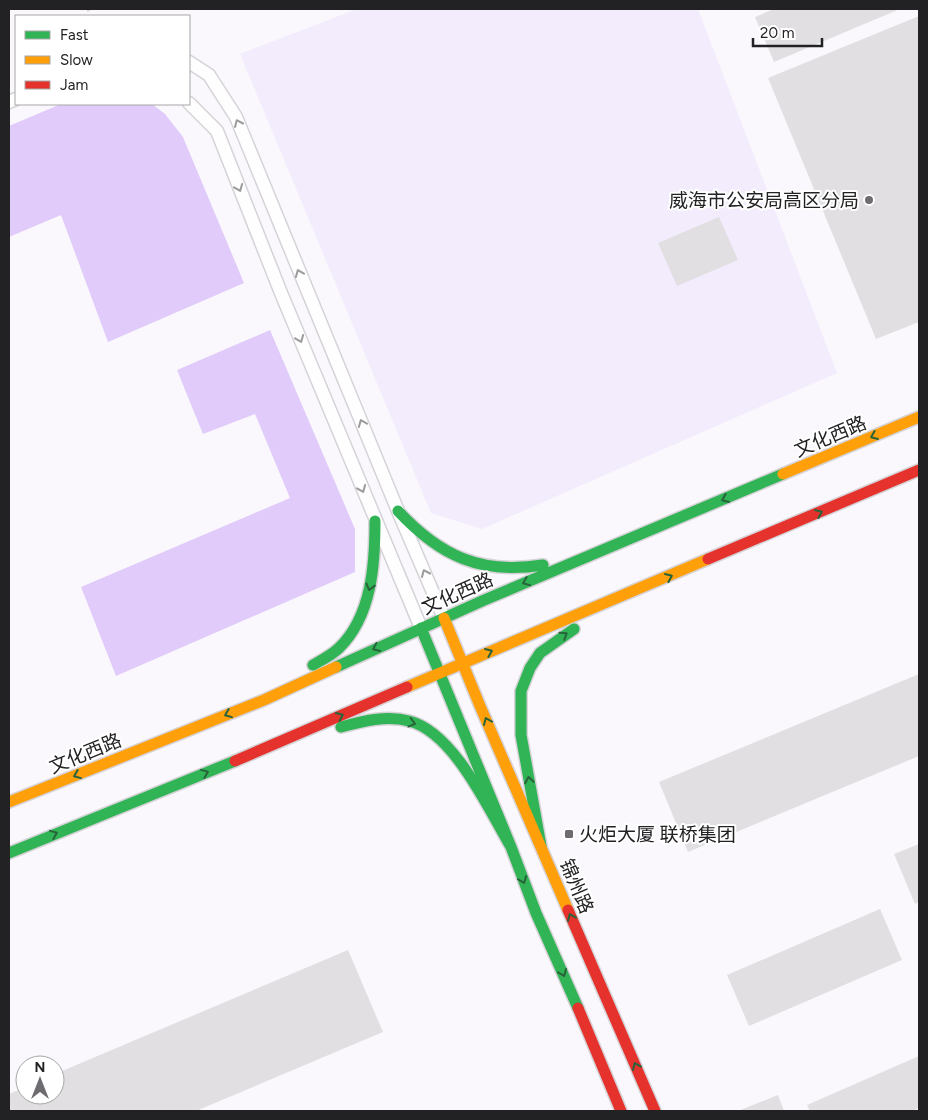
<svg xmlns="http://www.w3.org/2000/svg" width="928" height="1120" font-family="Figtree,'Noto Sans SC',sans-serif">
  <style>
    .green { fill: #f2ecfc }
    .forest { fill: #e0cbfa }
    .building { fill: #e1dfe2 }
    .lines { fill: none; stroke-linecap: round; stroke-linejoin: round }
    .lane-casing { stroke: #d5d3d7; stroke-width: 15 }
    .fast-casing { stroke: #d5d3d7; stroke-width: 14 }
    .slow-casing { stroke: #d5d3d7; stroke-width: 14 }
    .jam-casing { stroke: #d5d3d7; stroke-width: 14 }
    .path { stroke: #d8d8d8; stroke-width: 3; stroke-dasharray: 2.5 4; stroke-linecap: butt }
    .lane { stroke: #fefeff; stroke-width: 12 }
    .fast { stroke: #30b455; stroke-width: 11 }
    .slow { stroke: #ff9f0a; stroke-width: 11 }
    .jam { stroke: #e5322d; stroke-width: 11 }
    .oneway { stroke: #9b9b9c }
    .oneway2 { stroke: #28633a }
    .poi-dot { fill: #6e6c70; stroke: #fff; stroke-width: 2 }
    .labels { text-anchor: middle; stroke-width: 4; stroke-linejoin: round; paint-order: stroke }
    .poi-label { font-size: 19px; fill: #222124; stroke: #fff; text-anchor: end }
    .street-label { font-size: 19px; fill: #222124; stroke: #fff }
  </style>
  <rect width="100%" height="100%" fill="#faf8fd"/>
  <path class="green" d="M357 9H698L837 373 482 529 431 513 240 54Z"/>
  <path class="forest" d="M61 104H152L165 114 183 137 244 283 108 342 61 215 9 237V126Z
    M270 330 355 529V572L116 676 81 587 290 498 255 414 203 434 177 370Z"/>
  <path class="building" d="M774 9H900L774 62 755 17Z
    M919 16V322L876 339 768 78Z
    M719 217 738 260 677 286 658 243Z
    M919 674V756L688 852 659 782Z
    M919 844V902L915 904 894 854Z
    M880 909 902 960 749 1026 727 975Z
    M348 950 383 1032 196 1111H9V1094L25 1087V1095H55V1074Z
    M919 1056V1108L912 1111H810L807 1105Z
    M778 1095 784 1111H738Z"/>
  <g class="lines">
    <g class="lane-casing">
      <path id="lane" d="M189 62 209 75 236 117 398 511 444 618
        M9 102 16 99
        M189 103 217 131 281 293 421 628"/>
    </g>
    <g class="fast-casing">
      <path id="fast" d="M398 511C440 556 481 575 543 565
        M421 628 511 847 536 913 578 1008
        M313 665C322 660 332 655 339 648 372 616 375 564 375 521
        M336 667 482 601 783 474
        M341 727C363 721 387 715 409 721 454 732 489 810 511 847
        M541 846 521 735V691L530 668 540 653 574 629
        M9 853 235 761"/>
    </g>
    <g class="slow-casing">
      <path id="slow" d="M783 474 919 417
        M444 618 480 706 568 910
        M407 687 708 559
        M9 802 264 700 336 667"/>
    </g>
    <g class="jam-casing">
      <path id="jam" d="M708 559 919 470
        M235 761 407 687
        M568 910 655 1111
        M578 1008 621 1111"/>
    </g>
    <path class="path" d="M88 9 90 16"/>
    <use href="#lane" class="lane"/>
    <use href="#fast" class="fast"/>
    <use href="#slow" class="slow"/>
    <use href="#jam" class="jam"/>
  </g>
  <defs><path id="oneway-chevron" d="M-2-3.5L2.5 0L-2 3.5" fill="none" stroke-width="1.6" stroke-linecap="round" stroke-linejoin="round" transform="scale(1.25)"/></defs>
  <g class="oneway">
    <use href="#oneway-chevron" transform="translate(238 123) rotate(-114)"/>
    <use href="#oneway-chevron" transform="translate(239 188) rotate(68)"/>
    <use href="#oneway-chevron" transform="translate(299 273) rotate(-112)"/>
    <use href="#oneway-chevron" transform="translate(300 339) rotate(68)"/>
    <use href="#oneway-chevron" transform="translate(362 423) rotate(-112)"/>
    <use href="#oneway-chevron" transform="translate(362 489) rotate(68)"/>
    <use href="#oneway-chevron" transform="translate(425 573) rotate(-114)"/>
  </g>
  <g class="oneway2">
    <use href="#oneway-chevron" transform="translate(874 436) rotate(157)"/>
    <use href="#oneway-chevron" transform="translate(725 499) rotate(157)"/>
    <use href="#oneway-chevron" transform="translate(819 513) rotate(-23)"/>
    <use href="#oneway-chevron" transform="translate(669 577) rotate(-23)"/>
    <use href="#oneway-chevron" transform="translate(526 582) rotate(158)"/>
    <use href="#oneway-chevron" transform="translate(370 587) rotate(104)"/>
    <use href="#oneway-chevron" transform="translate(564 635) rotate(-33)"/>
    <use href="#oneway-chevron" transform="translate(376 648) rotate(155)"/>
    <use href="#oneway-chevron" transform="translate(489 652) rotate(-23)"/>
    <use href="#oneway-chevron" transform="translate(228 714) rotate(158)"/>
    <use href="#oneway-chevron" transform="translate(340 716) rotate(-24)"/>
    <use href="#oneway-chevron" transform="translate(487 721) rotate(-113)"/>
    <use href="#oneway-chevron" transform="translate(412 723) rotate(15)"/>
    <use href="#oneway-chevron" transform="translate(205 773) rotate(-22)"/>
    <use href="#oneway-chevron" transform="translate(77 775) rotate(158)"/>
    <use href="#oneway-chevron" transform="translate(529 780) rotate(-100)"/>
    <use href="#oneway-chevron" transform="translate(54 834) rotate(-22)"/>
    <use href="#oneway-chevron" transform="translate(523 880) rotate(69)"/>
    <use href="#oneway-chevron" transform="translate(571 917) rotate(-113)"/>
    <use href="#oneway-chevron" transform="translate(563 973) rotate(67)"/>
    <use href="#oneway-chevron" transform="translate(636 1066) rotate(-113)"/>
  </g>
  <g class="poi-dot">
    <circle cx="869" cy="200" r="5"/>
    <rect x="564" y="829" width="10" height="10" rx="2.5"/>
  </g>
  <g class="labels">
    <g class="poi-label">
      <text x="859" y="207">威海市公安局高区分局</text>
      <text x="579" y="841" text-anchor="start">火炬大厦 联桥集团</text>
    </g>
    <g class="street-label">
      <text transform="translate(830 436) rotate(-23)" y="7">文化西路</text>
      <text transform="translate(457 593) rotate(-24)" y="7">文化西路</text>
      <text transform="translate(85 753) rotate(-22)" y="7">文化西路</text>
      <text transform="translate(577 886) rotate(67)" y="7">锦州路</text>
    </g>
  </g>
  <rect width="928" height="1120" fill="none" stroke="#222124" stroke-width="20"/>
  <rect x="15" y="15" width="175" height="90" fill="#ffffff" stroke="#a7a6a7"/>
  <rect x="25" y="31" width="25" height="8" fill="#30b455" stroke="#a7a6a7"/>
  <text x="60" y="40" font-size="15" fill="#222124">Fast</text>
  <rect x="25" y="56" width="25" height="8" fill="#ff9f0a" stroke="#a7a6a7"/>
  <text x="60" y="65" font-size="15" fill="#222124">Slow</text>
  <rect x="25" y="81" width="25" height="8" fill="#e5322d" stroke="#a7a6a7"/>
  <text x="60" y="90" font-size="15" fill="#222124">Jam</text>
  <g transform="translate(40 1080)"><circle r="24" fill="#ffffff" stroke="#a7a6a7"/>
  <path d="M0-4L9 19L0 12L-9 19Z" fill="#6e6c70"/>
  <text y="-8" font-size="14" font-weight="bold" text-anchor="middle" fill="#222124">N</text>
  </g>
  <path d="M753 38v8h69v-8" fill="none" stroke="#222124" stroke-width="2.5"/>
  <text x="760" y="38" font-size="15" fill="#222124" stroke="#ffffff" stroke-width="4" paint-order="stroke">20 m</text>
</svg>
